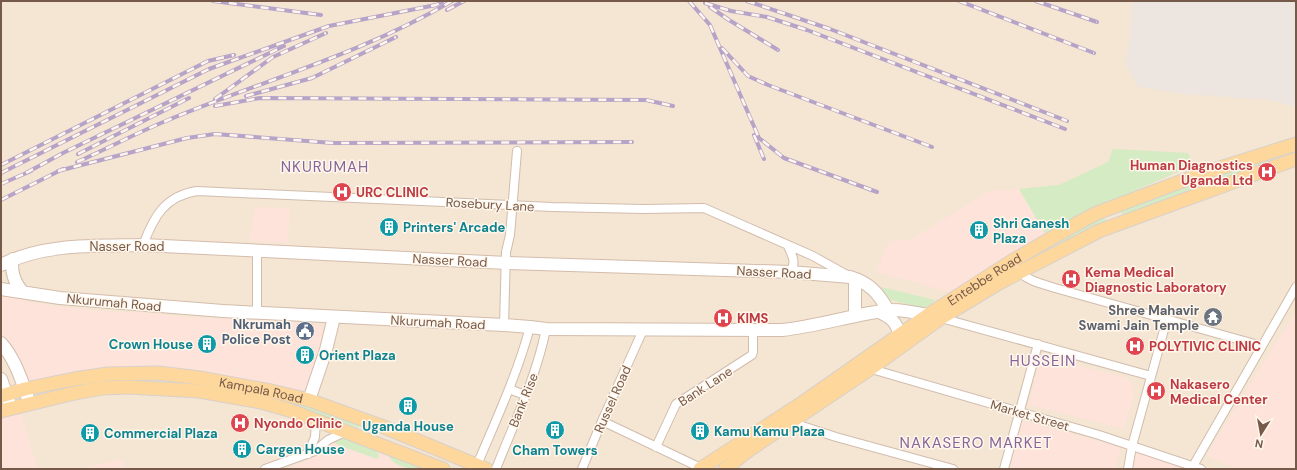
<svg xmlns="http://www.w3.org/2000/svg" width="1297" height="470" font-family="'DM Sans',sans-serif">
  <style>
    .residential { fill: #f5e5d3 }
    .commercial { fill: #fde3d9 }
    .industrial { fill: #ede5df }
    .green { fill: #d4ebc3 }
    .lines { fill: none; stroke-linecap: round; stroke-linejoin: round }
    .street-casing { stroke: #d1bdad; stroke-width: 10 }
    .secondary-casing { stroke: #d4bcab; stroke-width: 14 }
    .primary-casing { stroke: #d9d1cc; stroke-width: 15 }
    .street { stroke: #fff; stroke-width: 8 }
    .secondary { stroke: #fff; stroke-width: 12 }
    .primary { stroke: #fdd79c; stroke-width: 13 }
    .rail-casing { stroke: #b6a3c7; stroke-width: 4 }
    .rail { stroke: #fff7ec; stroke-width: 2.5; stroke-dasharray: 8; stroke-linecap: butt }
    .labels { text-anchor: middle; stroke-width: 3; stroke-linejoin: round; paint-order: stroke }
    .health-label { font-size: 13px; font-weight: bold; fill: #be3a42; stroke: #fff7ec; text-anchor: start }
    .street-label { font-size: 13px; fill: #775949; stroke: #fff7ec }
    .culture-label { font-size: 13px; font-weight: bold; fill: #0d838f; stroke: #fff7ec; text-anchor: start }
    .worship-label { font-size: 13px; font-weight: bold; fill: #5b616d; stroke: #fff7ec; text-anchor: end }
    .service-label { font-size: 13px; font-weight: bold; fill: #4e5e75; stroke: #fff7ec; text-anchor: end }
    .quarter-label { font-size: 15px; letter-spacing: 1px; fill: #87659a; stroke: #fff7ec }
  </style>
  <rect width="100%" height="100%" fill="#fdf3e5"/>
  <path class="residential" d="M1 1H1296V469H1Z"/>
  <path class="commercial" d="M1019 189 1045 233 950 292 875 272 890 241 910 240 989 191Z
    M255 207 290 208 288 243 249 241Z
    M1 293 30 302 52 306 116 312H138L187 317 314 323 321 326 324 335 308 384 302 391H290L157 368 135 366 84 370 31 382 23 378 1 339Z
    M1296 311V469H1236L1206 455Z
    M1041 356 1128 378 1135 391 1124 429 1028 405Z
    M19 407 38 469H1V413Z
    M1021 420 1121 447 1115 469H1008Z
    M336 435 432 469H284L305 462 316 454Z
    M1134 446 1196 469H1131Z
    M122 459 126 469H81Z"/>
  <path class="industrial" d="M1132 1H1296V107L1270 100 1184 94 1138 87 1126 64 1130 36Z"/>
  <path class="green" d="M1296 148V155L1221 180 1220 179V176Z
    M1113 149 1188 153 1193 165 1064 222 1045 233 1019 189 1059 185 1108 162Z
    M1194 183H1198L1200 186 1199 188 1128 214 1123 215 1121 213V210Z
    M1101 218H1105L1106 221 1105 223 1034 260 1032 257 1074 231Z
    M881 287 935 300C931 305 928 307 922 308L891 300 886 296Z
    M236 389 284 398 360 424 358 428 293 405Z
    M336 435C350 439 373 441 379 456L377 459 338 445 334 442V438Z
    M390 455 427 469C415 469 396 469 389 457Z"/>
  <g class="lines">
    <g class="street-casing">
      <path id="street" d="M143 245C154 216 165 196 197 191L552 207 644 209 704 208 813 256 847 275
        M788 246C792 255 797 263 790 272
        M1018 270C1025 280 1043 284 1055 288L1262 346
        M257 313V250
        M941 318 1151 376
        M504 325 506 252 510 235 517 151
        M868 368 1099 435 1201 469
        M509 389 525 395
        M602 421 701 468
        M790 422 836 437 953 469
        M656 447 676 404 752 355 753 352V330
        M308 454 315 437 316 420
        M477 465C496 420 517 375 530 327
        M1193 466 1296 287
        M265 469 315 451 328 440 345 432
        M496 469C514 423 536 378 546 329
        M582 469 602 421 643 330
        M1004 469 1038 344
        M1128 469 1132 446 1167 319"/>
    </g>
    <g class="secondary-casing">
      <path id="secondary" d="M13 259C10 271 15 284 23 292
        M1 265C44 243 96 246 143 245L507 263 790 272 850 277C870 283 878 293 888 310
        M1 289 60 298 223 311 504 325 530 327 546 329 782 330C818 326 852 315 888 310 902 309 919 313 933 316
        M879 312C891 317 896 322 900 335
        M855 315V279
        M1 343C16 360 22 382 30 404
        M1 379 11 408
        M309 400 326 350 334 317"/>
    </g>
    <g class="primary-casing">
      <g id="primary">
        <path id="s1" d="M1 396 25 389 74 379 108 374 158 373 200 378 271 391 309 400 384 427 486 469"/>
        <path d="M1 411 70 394 102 388 128 387 199 391 261 402 289 410 443 469"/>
        <path id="s2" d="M700 469 802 403 928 315 1012 261 1078 223 1097 213 1201 174 1296 144"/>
        <path d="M725 469 749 450 870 369 941 318 999 283 1099 231 1296 159"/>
      </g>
    </g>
    <use href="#street" class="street"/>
    <use href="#secondary" class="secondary"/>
    <use href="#primary" class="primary"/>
    <g class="rail-casing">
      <path id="rail" d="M213 1 321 15
        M689 1 710 25 759 138 784 158 877 192
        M747 1 830 29 1067 121
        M959 1 1094 53
        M1036 1 1097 22
        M705 3 731 11 767 17 807 30 1065 129
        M710 7 729 20 778 50
        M447 10 464 1
        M722 48 748 76 768 85 932 147
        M246 96 312 78 396 37
        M215 99 273 57 326 33
        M215 106 260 98 646 100 673 106
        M754 135 764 159
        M78 154 189 98
        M77 162C107 149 136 133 166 121 261 81 362 54 452 1
        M1 165 208 61 234 55
        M58 171 187 138 215 134 333 143 632 142
        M1 173 209 69 329 26 436 5 442 2
        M26 173 63 153 284 46
        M1 184 31 171
        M1 200 63 169"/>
    </g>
    <use href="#rail" class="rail"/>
  </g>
  <defs>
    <g id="hospital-disc" transform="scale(1)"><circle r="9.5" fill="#e0444e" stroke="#fff7ec"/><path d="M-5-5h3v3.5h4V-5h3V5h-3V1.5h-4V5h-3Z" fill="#fff"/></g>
    <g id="building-disc" transform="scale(1)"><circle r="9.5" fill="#0f9aa8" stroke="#fff7ec"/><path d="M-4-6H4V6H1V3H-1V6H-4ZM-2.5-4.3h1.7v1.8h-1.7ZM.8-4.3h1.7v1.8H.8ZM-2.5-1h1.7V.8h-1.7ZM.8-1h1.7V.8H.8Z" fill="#fff"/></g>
    <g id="temple-disc" transform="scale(1)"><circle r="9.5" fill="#6b7280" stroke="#fff7ec"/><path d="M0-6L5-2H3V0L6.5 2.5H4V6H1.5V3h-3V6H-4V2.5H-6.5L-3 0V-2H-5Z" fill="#fff"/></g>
    <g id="civic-disc" transform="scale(1)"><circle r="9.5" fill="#5c6f8a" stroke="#fff7ec"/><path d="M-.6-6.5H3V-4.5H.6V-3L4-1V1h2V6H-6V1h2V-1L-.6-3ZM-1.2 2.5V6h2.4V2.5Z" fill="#fff"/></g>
  </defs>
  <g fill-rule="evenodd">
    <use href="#hospital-disc" x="1267" y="172"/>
    <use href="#hospital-disc" x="342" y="192"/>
    <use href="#building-disc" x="389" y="227"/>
    <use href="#building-disc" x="979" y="230"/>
    <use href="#hospital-disc" x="1071" y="279"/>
    <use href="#temple-disc" x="1213" y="317"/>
    <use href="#hospital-disc" x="723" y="318"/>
    <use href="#civic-disc" x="305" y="331"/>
    <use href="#building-disc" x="207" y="344"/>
    <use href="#hospital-disc" x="1135" y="346"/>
    <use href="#building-disc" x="305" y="355"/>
    <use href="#hospital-disc" x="1156" y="391"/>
    <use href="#building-disc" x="408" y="406"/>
    <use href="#hospital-disc" x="240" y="423"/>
    <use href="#building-disc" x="555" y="430"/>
    <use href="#building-disc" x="700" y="431"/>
    <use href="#building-disc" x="90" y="433"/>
    <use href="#building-disc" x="242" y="449"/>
  </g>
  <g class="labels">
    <g class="health-label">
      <text x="1253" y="170" text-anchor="end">Human Diagnostics<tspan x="1253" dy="15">Uganda Ltd</tspan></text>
      <text x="356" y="197">URC CLINIC</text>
      <text x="1085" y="277">Kema Medical<tspan x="1085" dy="15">Diagnostic Laboratory</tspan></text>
      <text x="737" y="323">KIMS</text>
      <text x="1149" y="351">POLYTIVIC CLINIC</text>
      <text x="1170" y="389">Nakasero<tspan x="1170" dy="15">Medical Center</tspan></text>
      <text x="254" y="428">Nyondo Clinic</text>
    </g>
    <g class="street-label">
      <text transform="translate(490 204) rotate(3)" y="5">Rosebury Lane</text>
      <text x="127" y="251">Nasser Road</text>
      <text transform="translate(450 260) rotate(3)" y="5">Nasser Road</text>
      <text transform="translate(774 272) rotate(3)" y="5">Nasser Road</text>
      <text dy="5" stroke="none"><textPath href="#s2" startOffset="342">Entebbe Road</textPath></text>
      <text transform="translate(114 302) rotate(5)" y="5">Nkurumah Road</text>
      <text transform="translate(438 322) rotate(3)" y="5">Nkurumah Road</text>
      <text transform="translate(705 386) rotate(-33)" y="5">Bank Lane</text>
      <text dy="5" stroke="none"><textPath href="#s1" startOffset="264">Kampala Road</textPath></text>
      <text transform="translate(612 399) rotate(-66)" y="5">Russel Road</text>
      <text transform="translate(523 400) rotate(-68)" y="5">Bank Rise</text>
      <text transform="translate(1030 415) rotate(16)" y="5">Market Street</text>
    </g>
    <g class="culture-label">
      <text x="993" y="228">Shri Ganesh<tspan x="993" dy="15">Plaza</tspan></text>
      <text x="403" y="232">Printers' Arcade</text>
      <text x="193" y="349" text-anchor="end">Crown House</text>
      <text x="319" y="360">Orient Plaza</text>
      <text x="408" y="431" text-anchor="middle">Uganda House</text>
      <text x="714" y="436">Kamu Kamu Plaza</text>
      <text x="104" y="438">Commercial Plaza</text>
      <text x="256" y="454">Cargen House</text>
      <text x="555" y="455" text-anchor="middle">Cham Towers</text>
    </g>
    <g class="worship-label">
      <text x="1199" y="315">Shree Mahavir<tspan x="1199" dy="15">Swami Jain Temple</tspan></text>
    </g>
    <g class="service-label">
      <text x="291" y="329">Nkrumah<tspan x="291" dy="15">Police Post</tspan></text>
    </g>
    <g class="quarter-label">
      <text x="325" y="172">NKURUMAH</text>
      <text x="1043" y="366">HUSSEIN</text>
      <text x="976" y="448">NAKASERO MARKET</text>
    </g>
  </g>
  <rect width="1297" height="470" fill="none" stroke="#775949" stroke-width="4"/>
  <g transform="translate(1261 434) rotate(191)" stroke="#fff7ec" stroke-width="3" paint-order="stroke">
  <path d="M0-3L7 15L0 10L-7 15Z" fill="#775949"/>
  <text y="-6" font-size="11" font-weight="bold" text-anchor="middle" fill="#775949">N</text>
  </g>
</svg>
